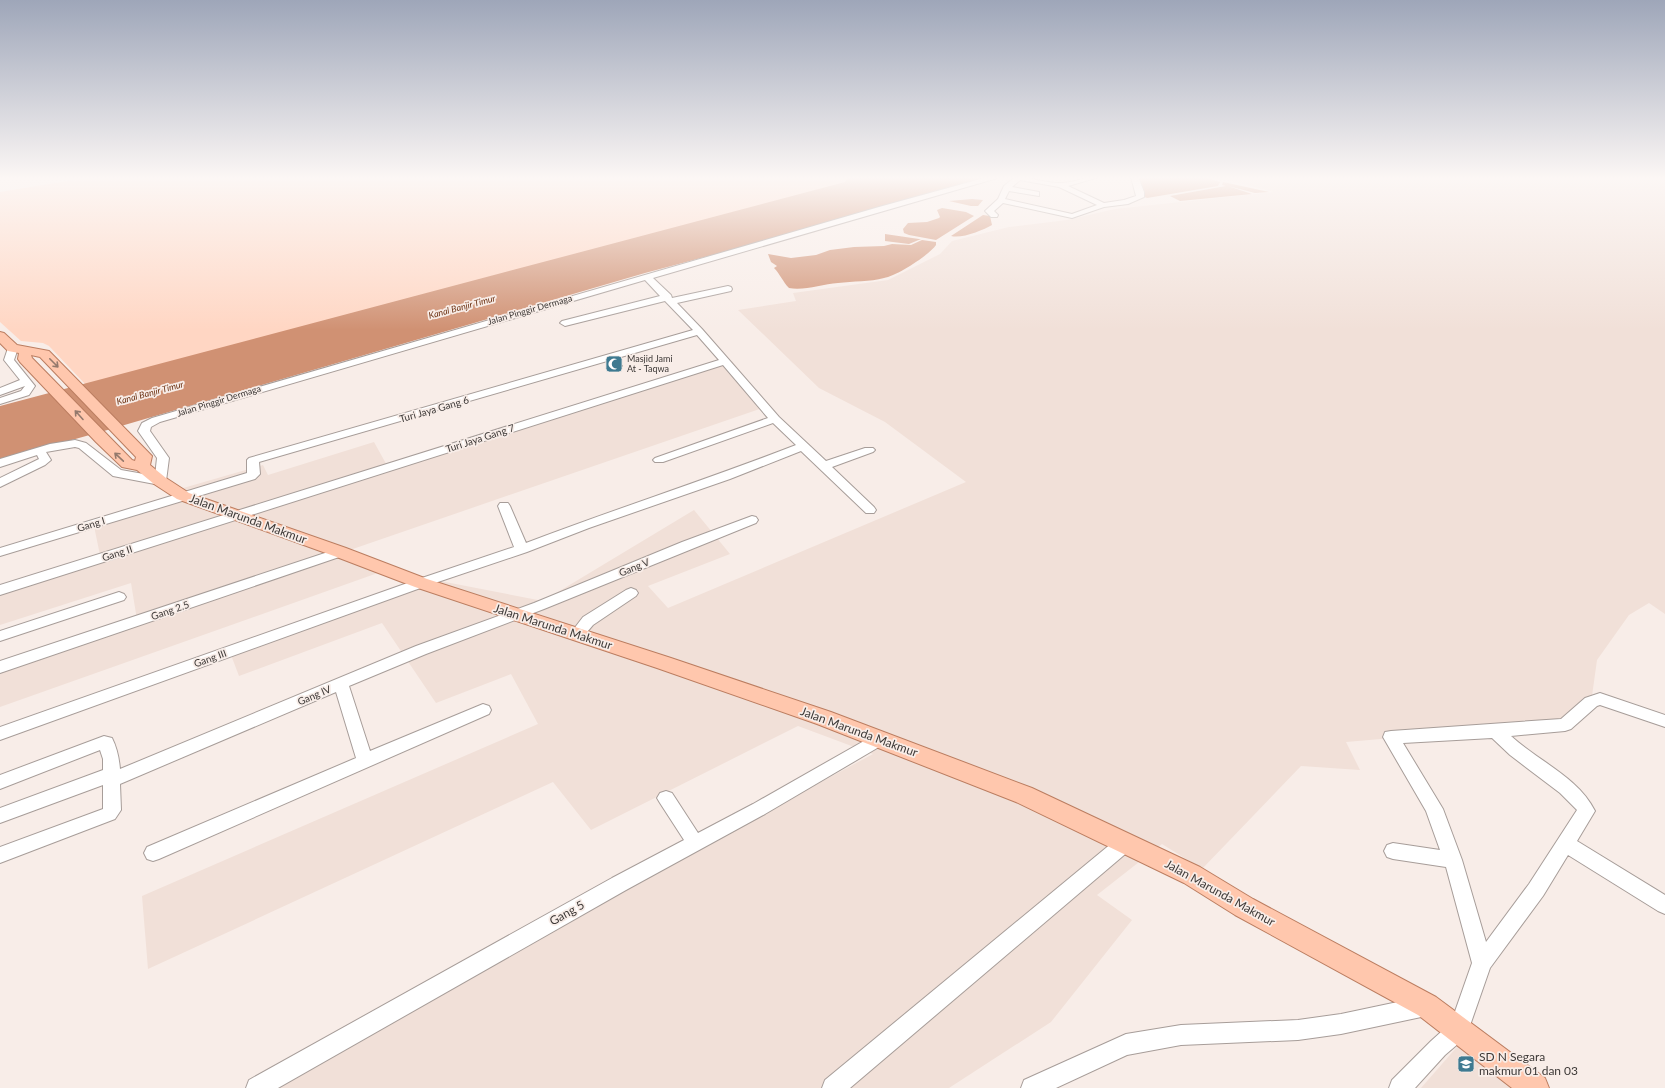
<svg xmlns="http://www.w3.org/2000/svg" width="1665" height="1088" font-family="Lato,sans-serif">
  <style>
    .built { fill: #f1e0d8 }
    .green { fill: #ffd6c3 }
    .water { fill: #d09173 }
    .building { fill: #f2b192; stroke: #837975 }
    .lines { fill: none; stroke-linecap: round; stroke-linejoin: round }
    .minor-casing { stroke: #a79d99; stroke-width: 2 }
    .major-casing { stroke: #bb7d60; stroke-width: 2 }
    .minor { fill: #fff; fill-rule: evenodd }
    .major { fill: #ffc7ad; fill-rule: evenodd }
    .oneway { stroke: #94796c }
    .labels { text-anchor: middle; stroke-width: 3.5; stroke-linejoin: round; paint-order: stroke }
    .far-water-label { font-size: 9px; font-style: italic; fill: #6d3213; stroke: #f8ede8 }
    .far-street-label { font-size: 9px; fill: #3d3937; stroke: #f8ede8 }
    .far-poi-label { font-size: 9px; fill: #3d3937; stroke: #f8ede8; text-anchor: start }
    .street-label { font-size: 10px; fill: #3d3937; stroke: #f8ede8 }
    .near-street-label { font-size: 12px; fill: #3d3937; stroke: #f8ede8 }
    .near-poi-label { font-size: 12px; fill: #3d3937; stroke: #f8ede8; text-anchor: start }
  </style>
  <rect width="100%" height="100%" fill="#f8ede8"/>
  <path class="built" d="M1217 177H1665V614L1649 603 1629 615 1597 660 1592 696 1565 723 1346 742 1360 770 1301 766 1202 869 1162 844 1097 895 1132 920 1051 1022 949 1088H252L873 754 798 726 591 830 553 782 148 969 142 896 538 724 511 674 436 703 382 623 239 676 231 655 435 580 543 601 694 510 730 554 648 586 668 608 966 482 885 422 819 388 738 310 796 301 793 293 888 280 940 254 952 241 1009 227 1067 220 1115 209 1274 192Z
    M732 361 768 406 347 551 389 569 0 707V672L138 626 131 583 0 625V593L101 560 94 526 176 499 166 493 263 465 268 475 374 442 389 469Z
    M1463 1040 1518 1088H1421Z"/>
  <path class="green" d="M92 177H852L851 183 87 386 49 346 43 343 21 341 0 322V192Z"/>
  <path class="water" d="M848 177H989L942 189 746 246 645 273 104 431 0 460V406L845 182Z
    M1136 177H1204L1220 182 1218 186 1147 198 1142 196Z
    M1223 182 1269 192 1255 193 1228 186 1252 194 1180 201 1170 196 1226 186 1222 185Z
    M972 199 983 200 978 206H971L949 201Z
    M942 208 966 212 974 216 936 240 909 235 904 233 903 229 908 223 927 222 939 218 940 217 937 210Z
    M983 215 990 216 992 225C983 230 962 239 951 236Z
    M885 234 919 239H921L909 244 885 241Z
    M922 240 936 242V245C929 255 897 276 884 278 870 282 853 281 838 283 822 284 804 291 789 288 783 282 780 274 774 268L777 266 771 262 768 254 791 258 816 255 830 250 854 247 884 246 892 244 911 245Z"/>
  <path class="building" d="M617 360 623 366 613 369 607 363Z"/>
  <g class="lines">
    <g class="minor-casing">
      <path id="minor" d="M988 177H1001L653 278 671 295 672 298 728 286 731 287 732 289 731 291 677 303 702 329 779 417 826 461 865 448H873L875 450 873 452 832 467 874 507 876 510 874 513H866L801 451 730 479 589 528 527 552 426 586 0 740V727L416 580 514 547 498 506 500 503H508L510 506 526 543C615 509 706 480 796 445L773 423 663 462H655L653 460 655 458 768 418 723 365 0 595V585L719 360 697 335 259 462 260 474 255 479 0 556V548L247 473V460L249 458 693 330 665 301 565 326 560 323 562 321 660 296 645 280 160 422 151 427 150 431 169 458 166 481 164 484 160 485 113 476 79 448 75 447 46 452 51 460 45 465 0 487V478L39 459 37 455 0 467V459L50 444 75 440 86 443 121 470 155 476 157 458 138 431 142 423 152 418 879 207Z
        M1015 177C1030 177 1049 184 1062 183 1075 182 1085 177 1099 177L1068 186 1104 203 1124 200 1136 196 1131 177H1138L1144 192V197L1128 204 1104 207 1072 218 1003 203 994 211 998 215 997 217H991L985 211 998 199 1004 186ZM1020 180 1059 187 1097 205 1072 214 1005 199 1009 191 1039 196V192L1012 187Z
        M13 345 18 348 14 360 35 386 29 395 0 404V398L21 391 25 386 0 395V388L20 380 4 360 8 348Z
        M752 516 756 517 758 520 756 523 544 609 426 654 349 686 370 751 483 704 489 706 491 710 489 714 159 859 153 861 147 859 144 853 147 847 356 758 336 692 120 784 121 810 115 819 0 863V847L103 809V785L0 823V808L103 770V759L100 750 0 789V775L104 736 112 738C117 748 119 758 120 769L416 646 534 603 682 542Z
        M340 548 345 549 347 552 345 555 0 673V661Z
        M631 588 636 590 638 593 636 596 593 625 582 638 577 639 572 638 570 634 583 617 626 590Z
        M119 592 124 594 126 597 124 600 0 641V631Z
        M1600 693 1665 715V727L1600 705 1597 706 1571 729 1565 731 1511 736C1538 761 1578 777 1595 811L1577 841 1665 895V914L1658 911 1568 855 1543 896 1490 968 1466 1037 1445 1055 1415 1088H1389L1392 1080 1431 1041 1451 1023 1472 963 1446 867 1393 859 1387 857 1384 851 1387 845 1393 843 1440 850 1426 811 1383 737 1385 732 1391 731 1561 719 1585 698ZM1492 738 1510 755 1560 793 1577 810 1529 884 1486 942 1462 860 1443 809 1403 743Z
        M878 733 884 734 886 739 884 744 765 814 626 890 278 1088H246L249 1080 612 878 684 840 660 803 657 798 660 793 666 791 672 793 698 833 753 804Z
        M1124 836 1130 838 1133 844 1130 850 850 1088H822L825 1080 1118 838Z
        M1426 996 1433 999 1436 1006 1433 1013 1426 1016 1341 1034 1298 1040 1181 1045 1127 1055 1056 1088H1021L1024 1080 1126 1034 1181 1025 1298 1020 1341 1014Z"/>
    </g>
    <g class="major-casing">
      <path id="major" d="M0 332 4 333 17 345 49 351 149 453 152 456 150 465 166 478 189 493 346 548 427 579 671 658 831 712 1032 788 1200 867 1253 899 1436 997 1545 1078 1549 1088H1512L1418 1015 1235 915 1184 883 1016 802 817 724 657 668 415 587 334 556 177 499 154 484 137 470 122 467 96 442 20 362 18 359 19 353 8 351 0 343ZM31 355 40 357 136 457 135 461 132 460 32 358Z"/>
    </g>
    <use href="#minor" class="minor"/>
    <use href="#major" class="major"/>
  </g>
  <defs><path id="oneway-shaft" d="M-6 0H5M1.5-3L5.5 0L1.5 3" fill="none" stroke-width="1.6" stroke-linecap="round" stroke-linejoin="round"/></defs>
  <g class="oneway">
    <use href="#oneway-shaft" transform="translate(54 363) rotate(45)"/>
    <use href="#oneway-shaft" transform="translate(79 415) rotate(-132)"/>
    <use href="#oneway-shaft" transform="translate(119 457) rotate(-137)"/>
  </g>
  <linearGradient id="sky" x2="0" y2="1"><stop stop-color="#9ea6b9"/><stop offset="0.54" stop-color="#fcf7f5"/><stop offset="1" stop-color="#fcf7f5" stop-opacity="0"/></linearGradient>
  <rect width="1665" height="330" fill="url(#sky)"/>
  <defs>
    <g id="mosque-square" transform="scale(0.9)"><rect x="-9" y="-9" width="18" height="18" rx="4" fill="#3e7a91" stroke="#f8ede8"/><path d="M3.5-4.9A6 6 0 1 0 3.5 4.9A5 5 0 1 1 3.5-4.9Z" fill="#fff"/></g>
    <g id="school-square" transform="scale(0.9)"><rect x="-9" y="-9" width="18" height="18" rx="4" fill="#3e7a91" stroke="#f8ede8"/><path d="M0-5L7-2L0 1L-7-2ZM-4 1L0 2.5L4 1V4Q0 6-4 4Z" fill="#fff"/></g>
  </defs>
  <g fill-rule="evenodd">
    <use href="#mosque-square" x="614" y="364"/>
    <use href="#school-square" x="1466" y="1064"/>
  </g>
  <g class="labels">
    <g class="far-water-label">
      <text transform="translate(462 307) rotate(-15)" y="3">Kanal Banjir Timur</text>
      <text transform="translate(150 393) rotate(-15)" y="3">Kanal Banjir Timur</text>
    </g>
    <g class="far-street-label">
      <text transform="translate(530 310) rotate(-16)" y="3">Jalan Pinggir Dermaga</text>
      <text transform="translate(219 401) rotate(-17)" y="3">Jalan Pinggir Dermaga</text>
    </g>
    <g class="far-poi-label">
      <text x="627" y="362">Masjid Jami<tspan x="627" dy="10">At - Taqwa</tspan></text>
    </g>
    <g class="street-label">
      <text transform="translate(434 409) rotate(-16)" y="4">Turi Jaya Gang 6</text>
      <text transform="translate(480 438) rotate(-18)" y="4">Turi Jaya Gang 7</text>
      <text transform="translate(91 524) rotate(-17)" y="4">Gang I</text>
      <text transform="translate(117 553) rotate(-18)" y="4">Gang II</text>
      <text transform="translate(634 567) rotate(-22)" y="4">Gang V</text>
      <text transform="translate(170 610) rotate(-19)" y="4">Gang 2.5</text>
      <text transform="translate(210 658) rotate(-20)" y="4">Gang III</text>
      <text transform="translate(314 695) rotate(-23)" y="4">Gang IV</text>
    </g>
    <g class="near-street-label">
      <text transform="translate(248 519) rotate(20)" y="4">Jalan Marunda Makmur</text>
      <text transform="translate(553 627) rotate(18)" y="4">Jalan Marunda Makmur</text>
      <text transform="translate(859 732) rotate(20)" y="4">Jalan Marunda Makmur</text>
      <text transform="translate(1220 893) rotate(29)" y="4">Jalan Marunda Makmur</text>
      <text transform="translate(567 913) rotate(-29)" y="4">Gang 5</text>
    </g>
    <g class="near-poi-label">
      <text x="1479" y="1061">SD N Segara<tspan x="1479" dy="14">makmur 01 dan 03</tspan></text>
    </g>
  </g>
</svg>
